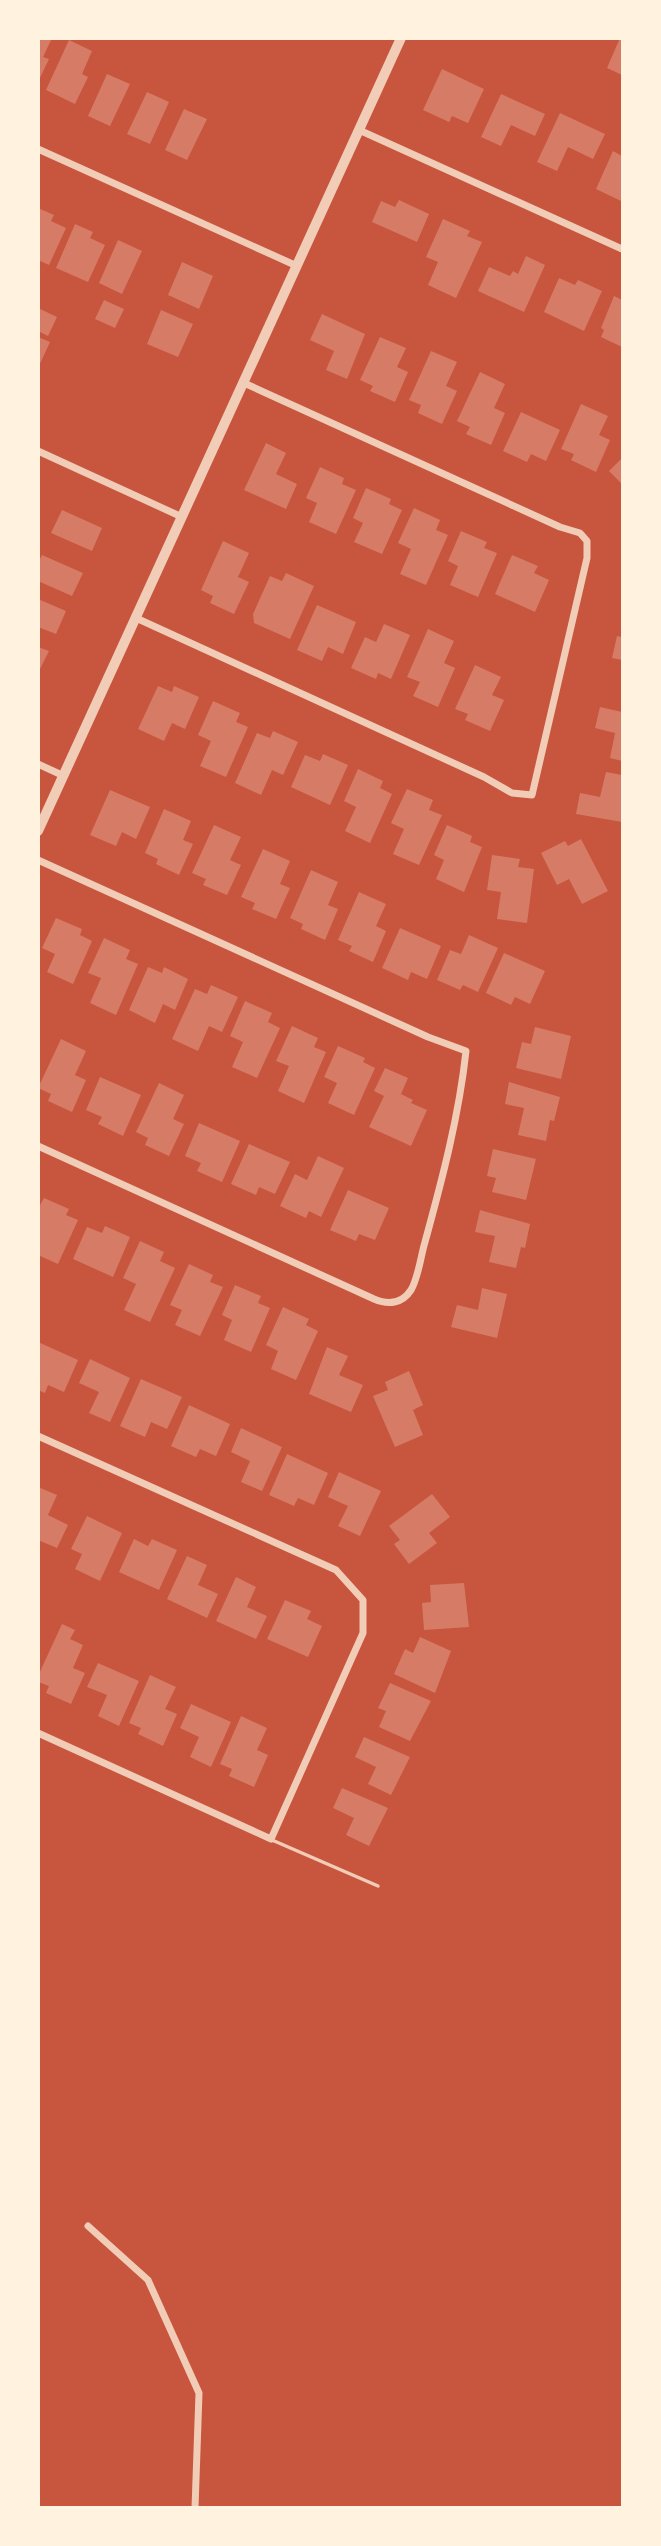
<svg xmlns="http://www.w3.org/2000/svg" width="661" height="2546" font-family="'Alegreya Sans',sans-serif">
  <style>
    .building { fill: #d67c66 }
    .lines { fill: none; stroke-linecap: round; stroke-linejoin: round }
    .service { stroke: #f1ccb7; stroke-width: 3.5 }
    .minor { stroke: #f1ccb7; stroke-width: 7 }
    .tertiary { stroke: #f1ccb7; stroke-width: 10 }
  </style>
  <rect width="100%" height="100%" fill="#c8553d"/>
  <path class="building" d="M38 38H52L43 57 49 59 38 82Z
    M620 38H622V75L607 68Z
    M69 40 92 51 82 74 88 77 75 104 46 90Z
    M442 69 484 89 468 123 452 116 449 122 423 110Z
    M107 74 130 84 110 126 88 116Z
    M147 92 169 102 150 144 127 134Z
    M501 94 545 114 535 136 511 125 501 146 481 137Z
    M184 109 207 119 187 160 165 150Z
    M560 113 605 134 593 159 568 147 557 171 537 162Z
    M613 151 622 156 621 201 596 189Z
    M399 200 429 214 417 242 372 222 381 201 395 207Z
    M38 208 54 215 51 221 66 228 49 265 38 260Z
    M443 219 470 231 467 236 482 242 456 298 428 285 438 262 426 257Z
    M75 224 93 232 90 238 105 245 88 282 56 268Z
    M118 240 142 251 122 294 99 283Z
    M526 256 545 265 524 312 478 291 489 267 510 276 513 271 518 274Z
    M182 262 213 276 199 309 168 295Z
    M559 278 575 285 578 280 602 291 584 331 544 312Z
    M614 296 622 300V347L601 337 604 330 601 328Z
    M104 300 124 309 115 328 95 319Z
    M38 308 57 317 48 336 38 331Z
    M161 310 193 324 178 357 147 344Z
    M322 314 365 334 347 379 326 370 334 351 310 340Z
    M38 337 50 342 38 368Z
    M380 337 406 348 397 367 408 372 395 402 370 391 373 386 360 380Z
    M431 351 457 362 446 386 457 391 442 424 418 413 421 405 409 400Z
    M480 372 505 384 494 408 505 413 491 445 466 434 470 427 457 421Z
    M581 404 608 416 599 435 610 440 596 472 571 460 574 454 561 449Z
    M521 412 560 430 546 461 531 454 527 462 503 451Z
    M266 443 286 453 276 474 297 484 286 509 244 490Z
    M622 458V484L609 471Z
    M320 467 344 478 342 484 356 490 336 534 309 522 317 503 306 498Z
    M366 488 391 499 389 504 402 510 382 554 354 542 363 523 353 518Z
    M414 508 440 520 436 530 448 535 426 585 400 574 411 549 398 543Z
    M62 510 102 528 92 551 51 533Z
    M461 531 487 542 484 548 497 553 478 597 450 585 458 566 448 561Z
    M223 541 249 553 238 577 249 582 234 614 210 603 213 596 201 590Z
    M42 555 83 573 72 596 38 581V563Z
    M512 555 538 566 534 573 549 580 535 612 495 594Z
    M286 573 314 586 290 639 254 623 253 614 270 576 282 581Z
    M38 599 66 611 56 634 38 627Z
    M317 605 356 622 343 654 328 647 322 661 297 650Z
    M384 624 410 635 391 679 378 673 376 679 351 668 365 637 376 642Z
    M428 629 454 641 444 663 455 668 438 707 413 696 420 682 407 677Z
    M617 636 622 637V660L612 658Z
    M38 647 49 651 38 673Z
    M475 665 501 677 492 695 504 700 490 731 465 720 468 714 455 709Z
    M158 686 172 692 174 686 199 697 185 729 172 723 164 741 138 729Z
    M213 701 240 713 236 722 248 727 226 777 200 766 211 741 198 735Z
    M600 707 622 712V761L610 758 615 733 595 728Z
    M273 731 298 742 283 775 272 770 261 795 235 783 257 733 270 738Z
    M323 754 348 765 330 805 291 787 305 755 320 761Z
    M358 769 383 781 380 788 392 794 370 843 345 831 356 807 344 801Z
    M606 772 622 775V822L576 814 580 793 600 797Z
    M407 789 433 800 429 810 442 815 419 865 393 854 404 829 391 823Z
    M110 790 150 807 136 839 122 832 116 846 90 835Z
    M164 809 191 821 183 840 193 844 179 875 156 864 158 859 145 853Z
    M214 825 241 837 230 860 241 865 227 895 203 885 206 879 192 873Z
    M447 825 472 836 470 842 482 847 464 892 436 879 444 860 434 855Z
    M581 839 608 891 582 904 569 879 557 885 541 853 565 841 568 846Z
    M263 849 290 861 280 884 290 888 276 919 252 909 255 903 241 897Z
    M492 855 520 859 518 867 534 869 527 923 497 919 501 892 487 890Z
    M311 870 338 882 328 905 338 909 325 940 301 929 303 924 290 918Z
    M359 892 386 904 376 926 386 931 373 962 349 951 352 946 338 940Z
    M56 918 82 929 80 935 92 941 73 984 47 972 55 954 42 948Z
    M400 928 441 946 427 979 411 972 408 980 382 968Z
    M469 935 498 948 478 992 463 985 460 990 437 980 450 950 461 954Z
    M104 938 130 950 126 959 138 964 116 1015 90 1003 101 978 88 973Z
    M504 953 545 971 530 1004 515 997 511 1005 486 993Z
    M148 967 162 973 164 967 188 979 175 1010 163 1004 155 1023 129 1010Z
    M211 985 238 997 222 1032 209 1026 198 1051 172 1039 195 989 207 994Z
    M245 1001 272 1013 268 1022 280 1028 257 1078 232 1067 243 1042 230 1036Z
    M292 1026 318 1038 314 1047 326 1052 304 1103 278 1091 289 1066 276 1061Z
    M535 1027 571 1036 561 1079 516 1068 522 1042 531 1044Z
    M61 1039 86 1051 75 1075 86 1080 72 1112 48 1101 51 1094 38 1088Z
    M338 1046 365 1058 363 1062 375 1068 354 1115 328 1103 337 1083 324 1077Z
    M385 1068 408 1078 401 1094 413 1100 411 1103 427 1110 411 1146 369 1127 384 1096 374 1091Z
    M100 1077 141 1095 123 1136 98 1124 102 1117 86 1110Z
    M509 1082 560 1097 554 1121 550 1120 546 1141 518 1135 524 1108 505 1104Z
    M159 1083 184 1095 173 1119 184 1124 169 1156 145 1145 148 1138 136 1132Z
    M199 1123 240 1141 222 1182 197 1171 201 1163 185 1156Z
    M249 1144 290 1162 275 1194 259 1187 256 1195 231 1184Z
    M493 1149 536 1159 526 1200 492 1192 496 1178 487 1176Z
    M318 1156 344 1168 321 1217 309 1211 306 1218 280 1206 295 1174 307 1180Z
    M348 1190 389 1208 375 1240 359 1234 356 1241 330 1230Z
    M44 1198 69 1209 66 1215 78 1220 58 1264 38 1255V1209Z
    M480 1210 530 1224 525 1248 521 1247 516 1268 489 1262 495 1236 475 1232Z
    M105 1226 130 1237 113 1277 73 1259 87 1227 102 1233Z
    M140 1241 164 1252 160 1261 175 1268 150 1322 124 1310 136 1284 123 1278Z
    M189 1264 213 1275 210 1282 223 1287 200 1336 175 1325 182 1310 170 1305Z
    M235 1285 261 1296 258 1303 270 1308 251 1352 224 1340 232 1320 222 1315Z
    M482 1288 507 1294 497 1338 451 1327 457 1305 478 1310Z
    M283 1307 309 1319 306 1325 318 1331 296 1380 271 1369 278 1351 266 1345Z
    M38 1342 78 1360 64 1392 48 1385 45 1393 38 1390Z
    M327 1347 348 1356 339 1375 363 1385 351 1412 309 1394Z
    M90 1359 130 1378 110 1422 89 1413 99 1392 79 1383Z
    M409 1371 423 1405 413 1410 423 1435 395 1447 373 1396 388 1390 385 1382Z
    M141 1379 182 1397 167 1429 151 1422 145 1437 120 1426Z
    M189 1405 230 1424 216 1456 200 1449 196 1457 171 1446Z
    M241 1428 282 1447 262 1491 241 1482 250 1461 231 1452Z
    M287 1454 328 1473 314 1505 298 1498 294 1506 269 1495Z
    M339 1472 381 1491 360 1536 338 1526 348 1506 328 1497Z
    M38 1487 57 1495 48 1515 68 1525 57 1548 38 1540Z
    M432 1494 450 1517 429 1533 437 1543 409 1564 394 1544 400 1540 389 1526Z
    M87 1516 122 1533 100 1581 75 1569 82 1554 71 1549Z
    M134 1539 148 1546 152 1539 177 1550 159 1590 119 1572Z
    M187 1556 207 1565 198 1585 218 1594 207 1618 167 1599Z
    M236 1577 256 1587 247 1607 267 1616 256 1639 216 1621Z
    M464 1583 469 1627 424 1630 422 1603 431 1602 430 1585Z
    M285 1600 311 1611 307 1619 322 1626 308 1657 267 1639Z
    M62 1624 75 1630 70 1639 83 1645 73 1668 85 1673 71 1704 46 1693 49 1686 38 1682V1676Z
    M420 1637 451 1651 435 1693 394 1674 405 1649 413 1653Z
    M98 1663 139 1681 119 1726 98 1716 107 1695 87 1687Z
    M150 1675 176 1687 165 1709 177 1714 163 1746 138 1734 141 1728 129 1723Z
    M390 1683 431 1701 410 1741 379 1727 386 1711 378 1708Z
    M191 1704 231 1722 211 1767 190 1757 199 1737 180 1728Z
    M241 1716 267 1728 257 1750 268 1755 254 1787 229 1776 232 1769 220 1764Z
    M364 1737 410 1757 391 1795 368 1784 376 1767 355 1757Z
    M342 1788 388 1808 369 1846 346 1835 354 1818 333 1808Z"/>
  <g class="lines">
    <path class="service" d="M272 1840 378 1886"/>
    <path class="minor" d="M359 130 622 249
      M38 149 297 266
      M38 451 182 517
      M136 618 484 777 512 793 532 795 587 558V541L580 533 560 527 244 383
      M38 764 64 776
      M38 860 428 1037 466 1051C459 1116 442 1180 425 1242 421 1255 418 1279 411 1290 402 1304 388 1305 374 1299L38 1146
      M38 1436 336 1570 363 1600V1633L271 1839 38 1733
      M88 2226 148 2280 199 2393 195 2508"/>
    <path class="tertiary" d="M38 831 401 38"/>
  </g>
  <rect width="661" height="2546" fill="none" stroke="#fff3e0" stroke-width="80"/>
</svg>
